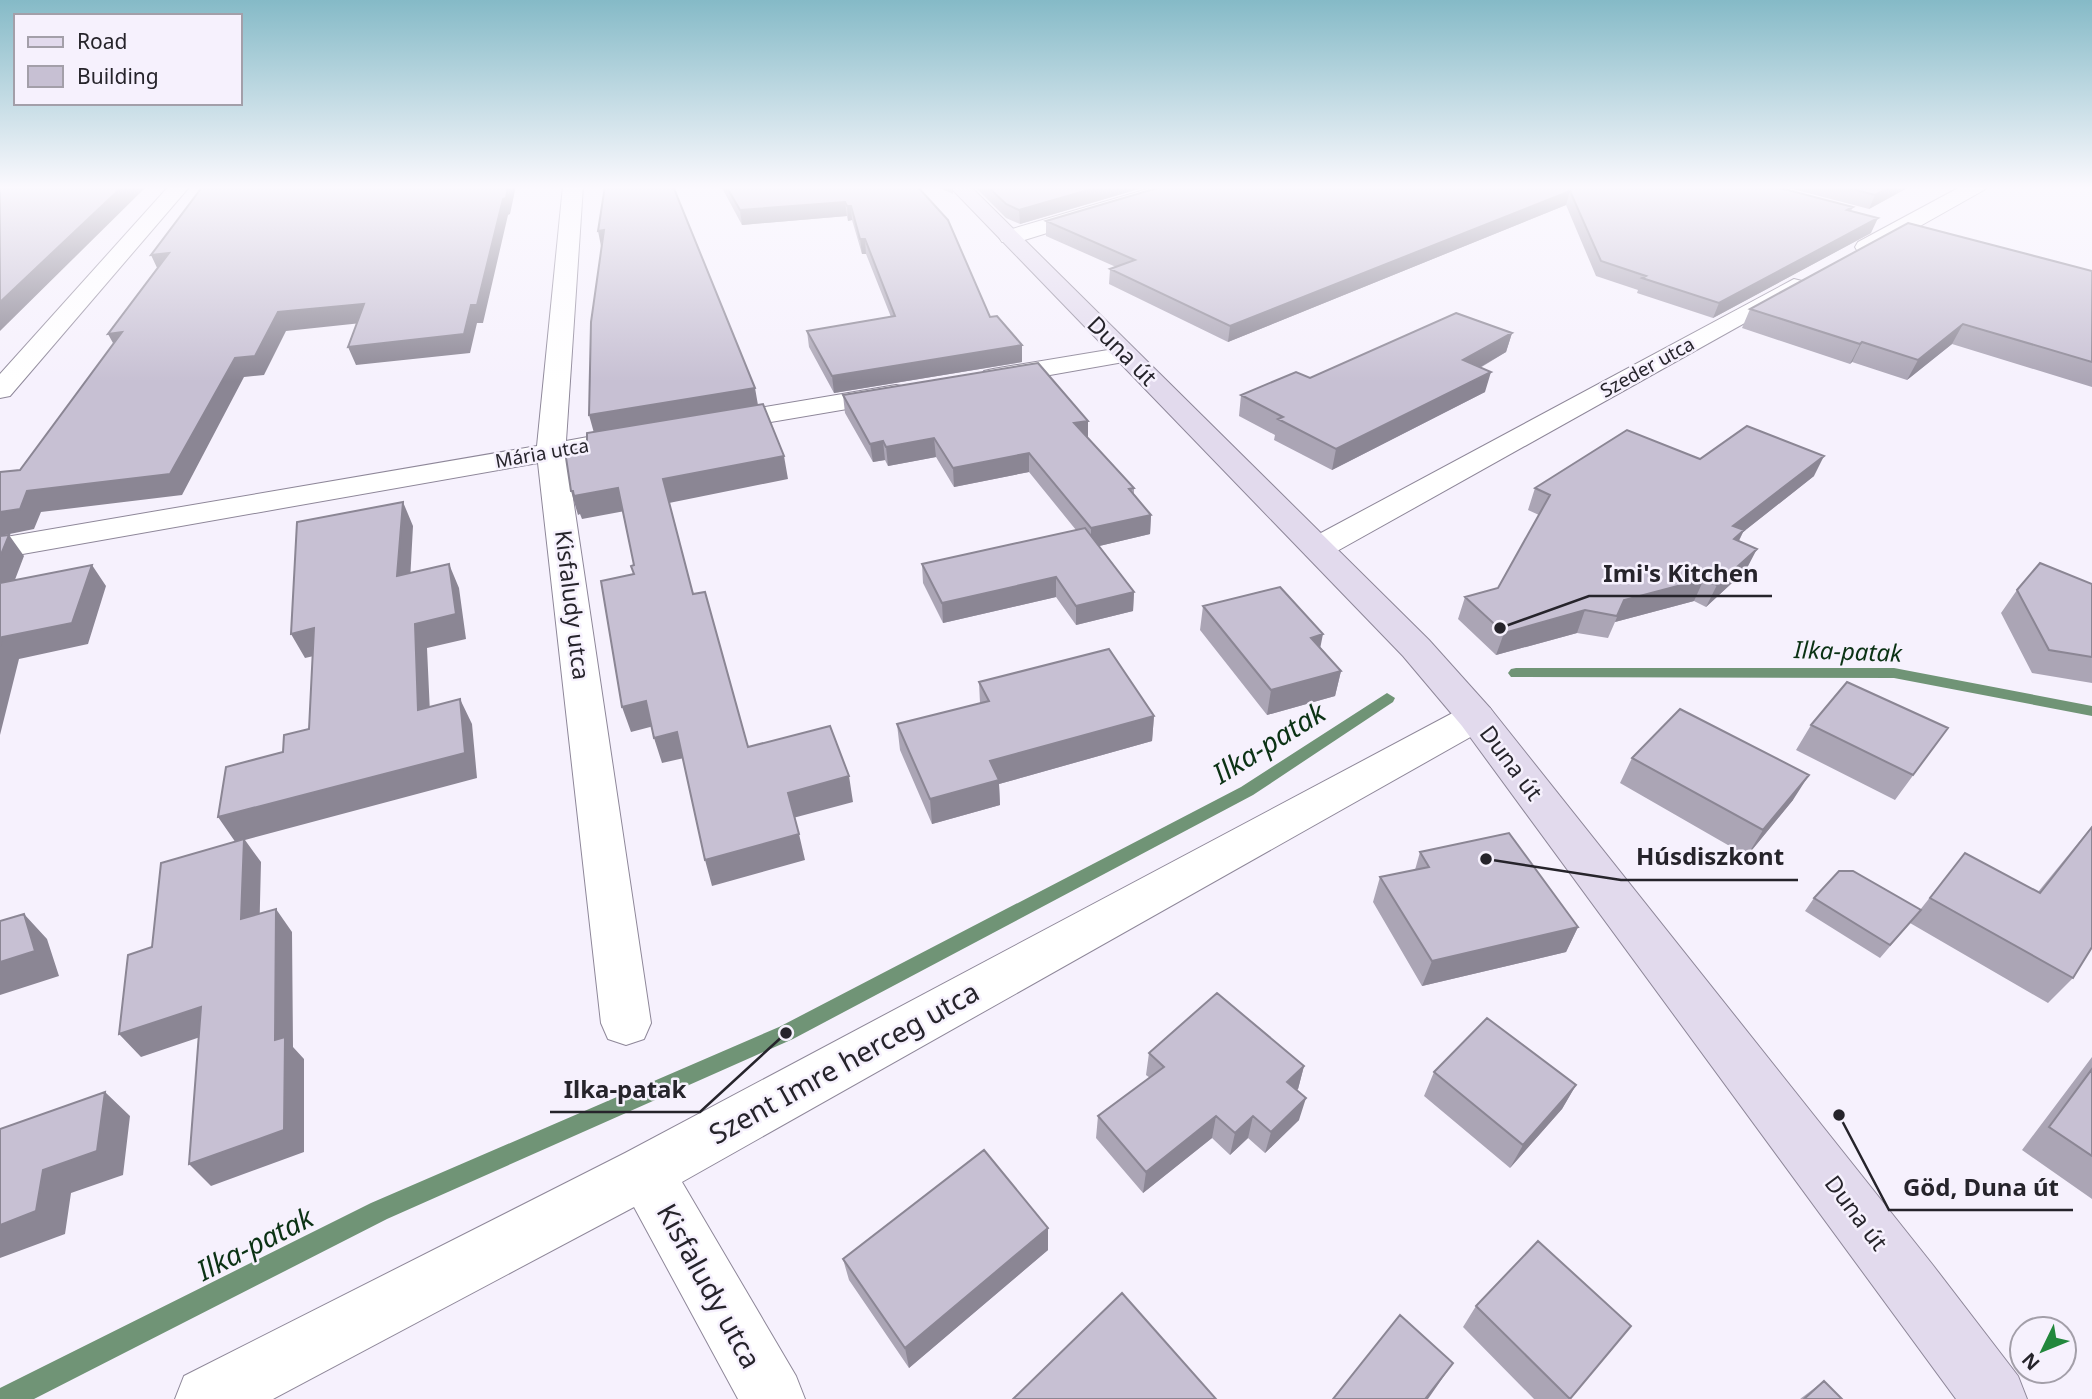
<svg xmlns="http://www.w3.org/2000/svg" width="2092" height="1399" font-family="'Noto Sans',sans-serif">
  <style>
    .lines { fill: none; stroke-linecap: round; stroke-linejoin: round }
    .stream { fill: #709476; fill-rule: evenodd }
    .street-casing { stroke: #8e8799; stroke-width: 2 }
    .secondary-casing { stroke: #8e8799; stroke-width: 2 }
    .street { fill: #fff; fill-rule: evenodd }
    .secondary { fill: #e2daed; fill-rule: evenodd }
    .wall { fill: #aba5b5 }
    .shaded-wall { fill: #8b8694 }
    .building { fill: #c7c0d3; stroke: #8b8694; stroke-width: 2 }
    .labels { text-anchor: middle; stroke-width: 5; stroke-linejoin: round; paint-order: stroke }
    .far-street-label { font-size: 19px; fill: #26242b; stroke: #f6f1fd }
    .street-label { font-size: 23px; fill: #26242b; stroke: #f6f1fd }
    .water-label { font-size: 24px; font-style: italic; fill: #0b3214; stroke: #f6f1fd }
    .near-water-label { font-size: 28px; font-style: italic; fill: #0b3214; stroke: #f6f1fd }
    .near-street-label { font-size: 28px; fill: #26242b; stroke: #f6f1fd }
    .leader { fill: none; stroke: #26242b; stroke-width: 2.5 }
    .callout-dot { fill: #26242b; stroke: #f6f1fd; stroke-width: 2.5 }
    .callout-label { font-size: 24px; text-anchor: middle; font-weight: bold; fill: #26242b; stroke: #f6f1fd; stroke-width: 5; stroke-linejoin: round; paint-order: stroke }
  </style>
  <rect width="100%" height="100%" fill="#f6f1fd"/>
  <g class="lines">
    <path class="stream" d="M1516 668H1894L2092 706V716L1894 678 1511 677 1508 673 1511 669Z
      M1387 693 1395 698 1393 702 1253 795 793 1039 387 1219 34 1399H0V1388L371 1203 779 1027 1241 787Z"/>
    <g class="street-casing">
      <path id="street" d="M169 186H190L10 396 0 398V374Z
        M563 186H583L566 441 637 428 647 431 651 437 647 443 637 446 567 458 651 1023 644 1039 626 1045 608 1039 601 1023 538 463 0 558V538L537 446Z
        M1158 186H1189L1186 190 1018 242H1002L999 237 1002 232Z
        M1962 186H1987L1984 190 1874 252H1858L1855 247 1858 242Z
        M1794 279 1802 281 1806 286 1802 291 1330 555 1318 558 1306 555 1302 548 1306 541Z
        M1126 347 1135 350 1139 355 1135 360 993 385 984 383 980 377 984 371 993 369Z
        M896 385 906 387 910 393 906 399 717 431 707 429 703 423 707 417 717 415Z
        M1476 704 1490 708 1496 717 1490 726 682 1182 796 1376 805 1399H738L634 1207 273 1399H175L184 1376 625 1153 1462 708Z"/>
    </g>
    <g class="secondary-casing">
      <path id="secondary" d="M949 186H970L1429 640 1490 708 1932 1264 2018 1376 2027 1399H1956L1462 726 1403 656Z"/>
    </g>
    <use href="#street" class="street"/>
    <use href="#secondary" class="secondary"/>
  </g>
  <path class="wall" d="M721 186H917L990 317 1022 362 834 393 809 347 807 331 891 317 866 254H862L852 220 848 221 847 216 742 225Z
    M935 186H953V194Z
    M974 186H1149L1020 224 1006 218Z
    M1164 186H1772L1853 207 1851 211 1871 233 1713 318 1637 293 1638 290 1596 276 1566 205 1228 342 1109 284 1110 269 1116 267 1046 236V221Z
    M1781 186H1911L1869 209Z
    M2092 271V387L1952 344 1907 380 1852 362 1850 364 1742 328 1750 309Z
    M1512 333 1506 352 1480 368 1485 392 1332 470 1274 440 1275 435 1239 416 1241 395 1310 378Z
    M843 395 1088 421V438L1134 488V494L1151 515 1150 534 1099 546 1134 592 1133 611 1076 625 1056 597 943 623 923 583 922 564 1076 530 1029 472 954 487 936 457 888 466 885 460 873 462 845 413Z
    M1700 459 1814 476 1743 532 1739 541 1746 570 1706 607 1694 601 1615 622 1608 638 1577 633 1496 655 1458 619 1465 597 1498 588 1539 515 1528 510 1535 488Z
    M2092 584V683L2032 673 2001 613 2017 590Z
    M1203 606 1321 648 1341 671 1335 696 1267 715 1200 630Z
    M979 682 1154 716 1152 741 999 784 1000 805 932 824 900 750 897 724 980 703Z
    M1811 725 1948 728 1895 800 1796 750Z
    M1632 758 1793 800 1747 856 1620 783Z
    M2092 826V947L2073 978 2048 1003 1910 923 1880 958 1805 911 1814 898 1920 910 1965 853 2038 892Z
    M1420 852 1578 927 1566 952 1422 986 1373 902 1380 877 1415 870Z
    M1149 1053 1304 1066 1298 1089 1297 1090 1299 1120 1265 1153 1248 1138 1230 1155 1212 1138 1143 1193 1096 1138 1098 1116 1150 1078 1146 1075Z
    M2092 1057V1199L2022 1150Z
    M1434 1072 1576 1085 1562 1109 1510 1168 1424 1096Z
    M1048 1250 909 1368 849 1280 843 1259Z
    M1476 1306 1570 1399H1534L1463 1327Z
    M1824 1381 1842 1399H1800Z"/>
  <path class="shaded-wall" d="M123 186H147L0 331V302Z
    M508 186H516L510 214 508 215 483 323H477L470 353 356 365 348 347 471 305 503 199Z
    M1102 186H1149L1020 224 1019 210Z
    M1892 186H1911L1869 209 1875 195Z
    M1570 191 1566 205 1228 342 1230 326Z
    M845 202 847 216 742 225 740 210Z
    M847 206H851L852 220 848 221Z
    M1878 218 1871 233 1713 318 1719 303Z
    M604 230 601 246 598 231Z
    M860 239H865L866 254H862Z
    M169 253 159 272 151 255Z
    M364 304 371 322 286 331 264 375 244 377 182 495 41 512 34 529 0 536V512L27 491 235 358 278 312Z
    M1963 324 1952 344 1907 380 1918 360Z
    M122 332 118 352 108 334Z
    M1512 333 1506 352 1458 380 1463 360Z
    M1862 342 1852 362 1850 364 1860 344Z
    M1022 345V362L834 393 832 376Z
    M1491 372 1485 392 1332 470 1336 449Z
    M755 388 758 405 594 433 589 415Z
    M1088 421V439L1074 423Z
    M934 438 936 457 888 466 886 447Z
    M883 441 885 460 873 462 870 444Z
    M1029 453V472L954 487 953 468Z
    M784 456 788 479 669 503 663 479Z
    M1824 456 1814 476 1743 532 1733 552V526Z
    M618 488 625 511 582 519 580 514 578 515 571 491Z
    M403 502 413 526 409 600 397 576Z
    M1151 515 1150 534 1091 548V528Z
    M9 535 24 556 5 606 0 600V557Z
    M1757 549 1746 570 1706 607 1717 585Z
    M449 564 459 588 466 639 427 648 431 735 418 710 415 624Z
    M92 565 106 586 88 644 19 659 0 735V646L2 637Z
    M1056 577V597L943 623 942 603Z
    M1704 579 1694 601 1615 622 1624 600Z
    M1134 592 1133 611 1076 625V606Z
    M1585 610 1577 633 1496 655 1504 633Z
    M314 628 327 653 305 658 291 634Z
    M1323 634 1318 659 1311 638Z
    M1341 671 1335 696 1267 715 1271 690Z
    M460 699 472 724 477 778 245 840 261 862 259 943 241 919 236 843 218 817Z
    M646 701 654 726 631 732 622 707Z
    M1154 716 1152 741 999 784 1000 805 932 824 930 799 990 761Z
    M677 732 684 758 662 763 654 738Z
    M1809 775 1793 800 1747 856 1763 830Z
    M849 776 853 802 793 818 788 793Z
    M799 834 805 860 712 886 705 860Z
    M276 909 292 932 293 1047 304 1059V1152L211 1186 189 1164 275 1040Z
    M24 914 47 939 59 976 0 995V962Z
    M1578 927 1566 952 1422 986 1432 961Z
    M201 1007 221 1030 141 1057 119 1034Z
    M1304 1066 1298 1089 1281 1104 1287 1082Z
    M1576 1085 1562 1109 1510 1168 1523 1145Z
    M105 1092 130 1116 123 1175 71 1193 65 1234 0 1258V1225Z
    M1306 1098 1299 1120 1265 1153 1271 1132Z
    M1216 1116 1212 1138 1143 1193 1146 1172Z
    M1253 1116 1248 1138 1230 1155 1235 1133Z
    M1048 1228V1250L909 1368 905 1348Z
    M1453 1363 1428 1399H1425Z"/>
  <path class="building" d="M0 186H123L0 302Z
    M203 186H508L506 198 503 199 477 305H471L464 334 348 347 364 304 278 312 255 356 235 358 170 474 27 491 20 509 0 512V472L20 470 122 332 108 334 169 253 151 255Z
    M605 186H673L755 388 589 415 591 322 604 230 598 231Z
    M726 186H917L948 220 990 317 997 316 1022 345 832 376 807 331 895 316 865 239H860L851 206H847L845 202 740 210Z
    M987 186H1102L1019 210 1006 204Z
    M1164 186H1772L1853 207 1847 210 1878 218 1719 303 1642 278 1646 276 1601 261 1570 191 1230 326 1110 269 1135 260 1046 221Z
    M1840 186H1892L1875 195Z
    M1908 223 2092 271V362L1963 324 1918 360 1862 342 1860 344 1750 309Z
    M1456 313 1512 333 1463 360 1491 372 1336 449 1278 419 1283 417 1241 395 1296 372 1310 378Z
    M1038 363 1088 421 1074 423 1134 488 1129 489 1151 515 1091 528 1029 453 953 468 934 438 886 447 883 441 870 444 843 395Z
    M763 404 784 456 663 479 693 594 705 592 748 747 830 726 849 776 788 793 799 834 705 860 677 732 654 738 646 701 622 707 601 581 634 574 631 566 634 565 618 488 574 496 573 491H571L565 451 587 448V433Z
    M1747 426 1824 456 1733 526 1744 530 1734 539 1757 549 1717 585 1704 579 1624 600 1617 616 1585 610 1504 633 1465 597 1498 588 1550 495 1535 488 1627 430 1700 459Z
    M403 502 397 576 449 564 456 614 415 624 418 710 460 699 465 753 218 817 226 767 283 752 284 735 309 729 314 628 291 634 297 522Z
    M1085 528 1134 592 1076 606 1056 577 942 603 922 564Z
    M9 535 0 557V536Z
    M2040 563 2092 584V657L2049 650 2017 590Z
    M92 565 72 623 2 637 0 646V583Z
    M1280 587 1323 634 1311 638 1341 671 1271 690 1203 606Z
    M1109 649 1154 716 990 761 999 780 930 799 897 724 989 701 979 682Z
    M1847 682 1948 728 1913 775 1811 725Z
    M1680 709 1809 775 1763 830 1632 758Z
    M2092 827V947L2073 978 1930 898 1965 853 2040 893Z
    M1509 833 1578 927 1432 961 1380 877 1429 867 1420 852Z
    M244 839 241 919 276 909 275 1040 285 1037 284 1130 189 1164 201 1007 119 1034 128 955 152 947 161 863Z
    M1839 871H1853L1921 910 1890 945 1814 898Z
    M24 914 35 951 0 962V921Z
    M1217 993 1304 1066 1287 1082 1306 1098 1271 1132 1253 1116 1235 1133 1216 1116 1146 1172 1098 1116 1164 1067 1149 1053Z
    M1487 1018 1576 1085 1523 1145 1434 1072Z
    M2092 1069V1156L2049 1127Z
    M105 1092 97 1151 43 1170 36 1211 0 1225V1129Z
    M984 1150 1048 1228 905 1348 843 1259Z
    M1538 1241 1631 1326 1570 1399 1476 1306Z
    M1122 1293 1216 1399H1013Z
    M1400 1315 1453 1363 1425 1399H1333Z
    M1824 1381 1842 1399H1804Z"/>
  <linearGradient id="sky" x2="0" y2="1"><stop stop-color="#85bac7"/><stop offset="0.49" stop-color="#fbf9fe"/><stop offset="1" stop-color="#fbf9fe" stop-opacity="0"/></linearGradient>
  <rect width="2092" height="382" fill="url(#sky)"/>
  <g class="labels">
    <g class="far-street-label">
      <text transform="translate(1647 367) rotate(-29)" y="7">Szeder utca</text>
      <text transform="translate(542 453) rotate(-10)" y="7">Mária utca</text>
    </g>
    <g class="street-label">
      <text transform="translate(1122 351) rotate(45)" y="8">Duna út</text>
      <text transform="translate(572 605) rotate(83)" y="8">Kisfaludy utca</text>
      <text transform="translate(1511 763) rotate(53)" y="8">Duna út</text>
      <text transform="translate(1856 1213) rotate(53)" y="8">Duna út</text>
    </g>
    <g class="water-label">
      <text transform="translate(1848 652) rotate(2)" y="8">Ilka-patak</text>
    </g>
    <g class="near-water-label">
      <text transform="translate(1269 743) rotate(-32)" y="10">Ilka-patak</text>
      <text transform="translate(255 1244) rotate(-27)" y="10">Ilka-patak</text>
    </g>
    <g class="near-street-label">
      <text transform="translate(844 1063) rotate(-29)" y="10">Szent Imre herceg utca</text>
      <text transform="translate(709 1286) rotate(61)" y="10">Kisfaludy utca</text>
    </g>
  </g>
  <path class="leader" d="M1500 628L1589 596H1772M1486 859L1621 880H1798M786 1033L700 1112H550M1839 1115L1889 1210H2073"/>
  <g class="callout-dot">
    <circle cx="1500" cy="628" r="7"/>
    <circle cx="1486" cy="859" r="7"/>
    <circle cx="786" cy="1033" r="7"/>
    <circle cx="1839" cy="1115" r="7"/>
  </g>
  <g class="callout-label">
    <text x="1681" y="582">Imi's Kitchen</text>
    <text x="1710" y="865">Húsdiszkont</text>
    <text x="625" y="1098">Ilka-patak</text>
    <text x="1981" y="1196">Göd, Duna út</text>
  </g>
  <rect x="14" y="14" width="228" height="91" fill="#f6f1fd" stroke="#a39fa9" stroke-width="2"/>
  <rect x="28" y="37" width="35" height="10" fill="#e2daed" stroke="#a39fa9" stroke-width="2"/>
  <text x="77" y="49" font-size="21" fill="#26242b">Road</text>
  <rect x="28" y="66" width="35" height="21" fill="#c7c0d3" stroke="#a39fa9" stroke-width="2"/>
  <text x="77" y="84" font-size="21" fill="#26242b">Building</text>
  <g transform="translate(2043 1350) rotate(227)"><circle r="33" fill="#f6f1fd" stroke="#a39fa9" stroke-width="2"/>
  <path d="M0-5L12 26L0 18L-12 26Z" fill="#22873c"/>
  <text y="-10" font-size="19" font-weight="bold" text-anchor="middle" fill="#26242b">N</text>
  </g>
</svg>
